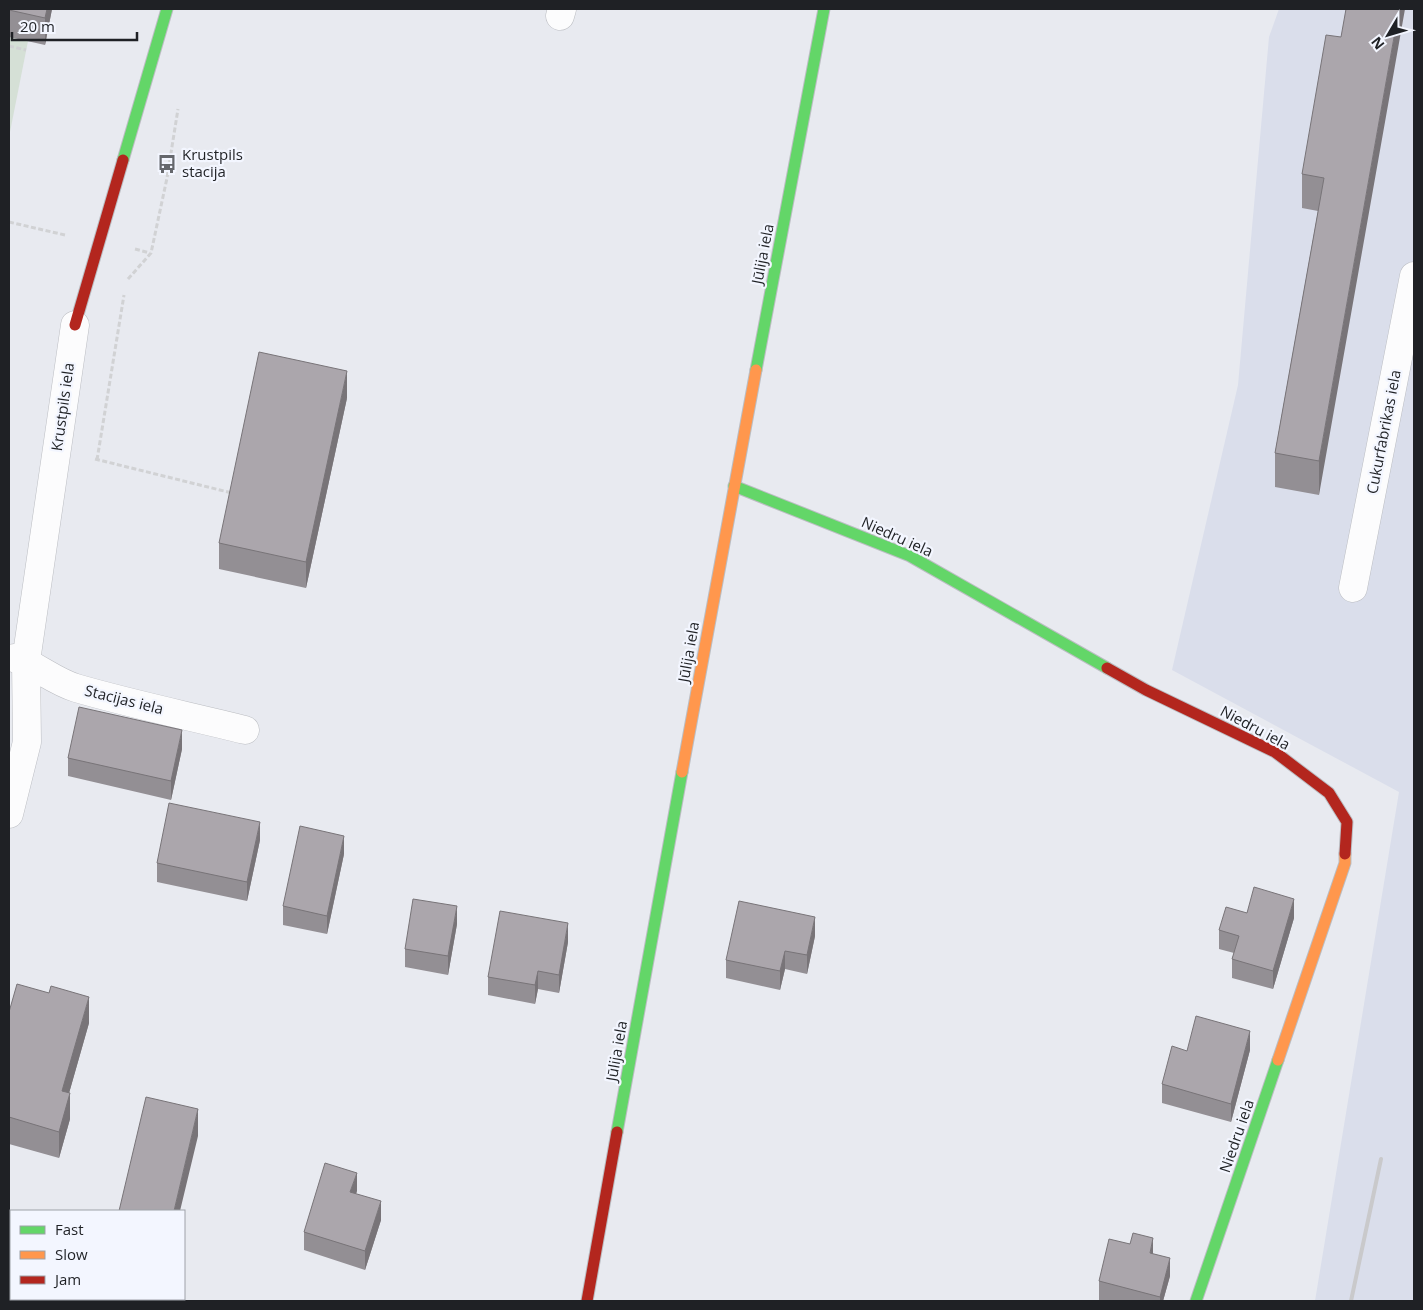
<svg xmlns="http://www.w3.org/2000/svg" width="1423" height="1310" font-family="'Open Sans',sans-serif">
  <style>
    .built { fill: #dadeeb }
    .green { fill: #d5e0d6 }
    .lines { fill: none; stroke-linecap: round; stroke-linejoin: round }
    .street-casing { stroke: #bbbdc2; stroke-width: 29 }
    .fast-casing { stroke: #bbbdc2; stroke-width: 13 }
    .slow-casing { stroke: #bbbdc2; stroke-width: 13 }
    .jam-casing { stroke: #bbbdc2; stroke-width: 13 }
    .path { stroke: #d1d2d4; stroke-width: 3; stroke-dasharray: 5 2.5; stroke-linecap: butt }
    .street { stroke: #fcfcfd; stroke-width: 28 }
    .fast { stroke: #63d668; stroke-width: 11 }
    .slow { stroke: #ff974d; stroke-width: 11 }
    .jam { stroke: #b3261e; stroke-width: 11 }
    .rail { stroke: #c9c9cb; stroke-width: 4 }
    .wall { fill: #938f94 }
    .shaded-wall { fill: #787478 }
    .building { fill: #aba6ac; stroke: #787478 }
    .labels { text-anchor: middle; stroke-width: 4.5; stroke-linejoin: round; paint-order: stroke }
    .poi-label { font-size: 15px; fill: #1f2125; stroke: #f3f6ff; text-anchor: start }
    .street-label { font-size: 15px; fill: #1f2125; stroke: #f3f6ff }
  </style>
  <rect width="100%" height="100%" fill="#e8eaf0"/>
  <path class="built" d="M1279 9H1414V1301H1315L1399 792 1172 670 1238 385 1269 37Z"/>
  <path class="green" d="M9 37 28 41 9 137Z"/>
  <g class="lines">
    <g class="street-casing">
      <path id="street" d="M560 16 562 9
        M1353 588 1414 276
        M14 658C35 664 53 681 76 688 131 704 189 716 245 730
        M9 814 27 742 26 661 75 325"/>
    </g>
    <g class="fast-casing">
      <path id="fast" d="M123 160 167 9
        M756 370 824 9
        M734 486 910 556 1107 668
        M617 1132 682 772
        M1196 1301 1278 1060"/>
    </g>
    <g class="slow-casing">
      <path id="slow" d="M682 772 756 370
        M1278 1060 1345 863V854"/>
    </g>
    <g class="jam-casing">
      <path id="jam" d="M75 325 123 160
        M1107 668 1146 690 1275 752 1329 793 1347 822 1345 854
        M587 1301 617 1132"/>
    </g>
    <path class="path" d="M9 46 26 50
      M9 222 65 235
      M135 249 150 253
      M128 279 151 253 167 178 178 109
      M95 459 232 493
      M97 460 124 295"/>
    <use href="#street" class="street"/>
    <use href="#fast" class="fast"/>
    <use href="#slow" class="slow"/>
    <use href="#jam" class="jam"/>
    <path class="rail" d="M1351 1301 1381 1159"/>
  </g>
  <path class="wall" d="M9 9H52L45 45 9 37Z
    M1341 37 1319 495 1275 487V453L1318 211 1302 208V174Z
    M347 398 306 588 219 569V543Z
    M182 749 171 800 68 776V758Z
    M260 840 247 901 157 882V863Z
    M344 854 327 934 283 925V906Z
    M1247 913 1294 918 1273 989 1232 978V959L1234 953 1219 949V930Z
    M457 924 448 975 405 967V949Z
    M815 936 807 974 785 969 780 990 726 978V960Z
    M568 942 559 993 538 989 535 1004 488 995V977Z
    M9 1012 89 1023 69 1093 70 1119 59 1158 9 1144Z
    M1250 1050 1231 1122 1162 1103V1084L1187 1051Z
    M357 1191 356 1194 381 1220 365 1270 304 1250V1232Z
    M1153 1254 1170 1276 1163 1301H1105L1099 1300V1281Z"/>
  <path class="shaded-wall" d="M47 9H52L45 45V18Z
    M1399 9H1405L1319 495V461Z
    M347 371V398L306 588V562Z
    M182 730V749L171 800V781Z
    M260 822V840L247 901V882Z
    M344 836V854L327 934V916Z
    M1294 899V918L1273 989V971Z
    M457 906V924L448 975V956Z
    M815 917V936L807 974V955Z
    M568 923V942L559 993V975Z
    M785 951V969L780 990V971Z
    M538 971V989L535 1004V985Z
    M89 997V1023L62 1118V1091Z
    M1250 1031V1050L1231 1122V1104Z
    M70 1093V1119L59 1158V1132Z
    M198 1109V1136L180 1211H174Z
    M357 1173V1191L350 1210V1192Z
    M381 1201V1220L365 1270V1251Z
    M1153 1238V1257L1150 1253Z
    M1170 1258V1276L1163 1301H1160V1297Z
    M153 1299H159V1301H153Z"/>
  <path class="building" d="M9 9H47L45 18 9 10Z
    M1346 9H1399L1319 461 1275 453 1324 178 1302 174 1326 35 1341 37Z
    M259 352 347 371 306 562 219 543Z
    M79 707 182 730 171 781 68 758Z
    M169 803 260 822 247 882 157 863Z
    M300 826 344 836 327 916 283 906Z
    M1254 887 1294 899 1273 971 1232 959 1239 936 1219 930 1226 907 1247 913Z
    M413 899 457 906 448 956 405 949Z
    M739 901 815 917 807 955 785 951 780 971 726 960Z
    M500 911 568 923 559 975 538 971 535 985 488 977Z
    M17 984 49 993 51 986 89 997 62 1091 70 1093 59 1132 9 1117V1012Z
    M1196 1016 1250 1031 1231 1104 1162 1084 1172 1046 1187 1051Z
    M146 1097 198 1109 174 1211H119Z
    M325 1163 357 1173 350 1192 381 1201 365 1251 304 1232Z
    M1133 1233 1153 1238 1150 1253 1170 1258 1160 1297 1099 1281 1109 1239 1130 1244Z
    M99 1299H153V1301H98Z"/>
  <defs>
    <g id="bus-bare" transform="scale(1.5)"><path d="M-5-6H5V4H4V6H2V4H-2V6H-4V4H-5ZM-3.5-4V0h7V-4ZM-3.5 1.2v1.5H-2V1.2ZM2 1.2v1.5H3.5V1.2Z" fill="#65676c" stroke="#f3f6ff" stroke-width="2.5" paint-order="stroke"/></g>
  </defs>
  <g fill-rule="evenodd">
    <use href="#bus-bare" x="167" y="164"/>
  </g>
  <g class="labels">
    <g class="poi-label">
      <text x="182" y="160">Krustpils<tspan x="182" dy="17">stacija</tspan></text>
    </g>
    <g class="street-label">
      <text transform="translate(763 254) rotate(-79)" y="5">Jūlija iela</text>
      <text transform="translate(63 407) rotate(-82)" y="5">Krustpils iela</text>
      <text transform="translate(1384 432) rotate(-79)" y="5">Cukurfabrikas iela</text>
      <text transform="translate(897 537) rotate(24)" y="5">Niedru iela</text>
      <text transform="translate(689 652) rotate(-80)" y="5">Jūlija iela</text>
      <text transform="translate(124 700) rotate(14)" y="5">Stacijas iela</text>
      <text transform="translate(1255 728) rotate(28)" y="5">Niedru iela</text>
      <text transform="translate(617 1051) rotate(-80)" y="5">Jūlija iela</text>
      <text transform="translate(1237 1136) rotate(-71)" y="5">Niedru iela</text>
    </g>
  </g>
  <rect width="1423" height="1310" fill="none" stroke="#1f2125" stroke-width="20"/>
  <rect x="10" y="1210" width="175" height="90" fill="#f3f6ff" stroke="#9ea1a8"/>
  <rect x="20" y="1226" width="25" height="8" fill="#63d668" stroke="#9ea1a8"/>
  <text x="55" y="1235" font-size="15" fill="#1f2125">Fast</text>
  <rect x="20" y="1251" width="25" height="8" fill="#ff974d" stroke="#9ea1a8"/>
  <text x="55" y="1260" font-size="15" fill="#1f2125">Slow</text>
  <rect x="20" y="1276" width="25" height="8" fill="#b3261e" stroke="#9ea1a8"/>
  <text x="55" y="1285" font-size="15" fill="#1f2125">Jam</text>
  <g transform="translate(1388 35) rotate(232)" stroke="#f3f6ff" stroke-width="4" paint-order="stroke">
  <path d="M0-4L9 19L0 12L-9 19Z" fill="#1f2125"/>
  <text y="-8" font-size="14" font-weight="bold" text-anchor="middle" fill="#1f2125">N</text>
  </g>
  <path d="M12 32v8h125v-8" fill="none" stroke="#1f2125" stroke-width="2.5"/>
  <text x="20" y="32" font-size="15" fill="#1f2125" stroke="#f3f6ff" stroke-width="4" paint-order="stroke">20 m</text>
</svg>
